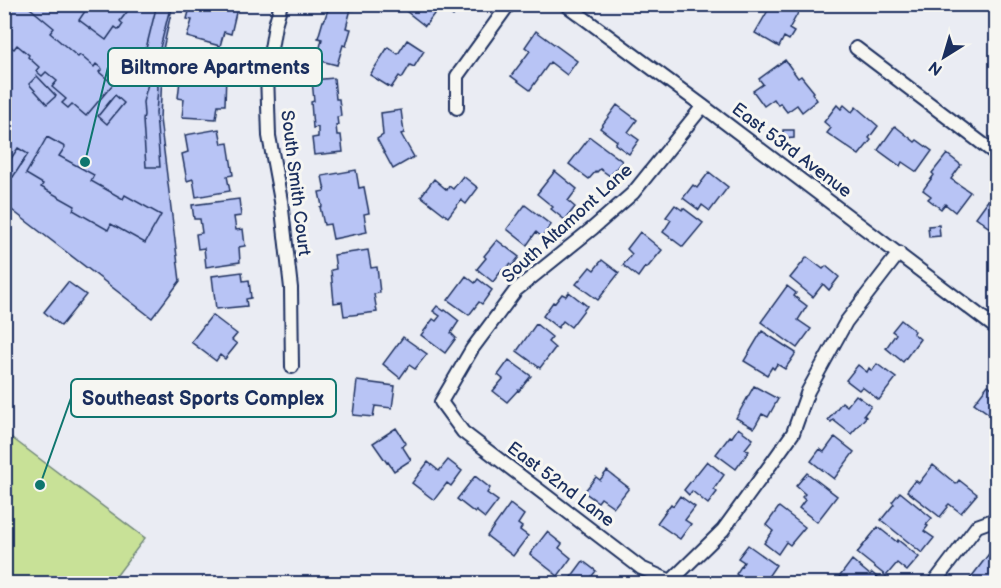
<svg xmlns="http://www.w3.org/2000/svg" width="1001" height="588" font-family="'Balsamiq Sans',sans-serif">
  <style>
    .green { fill: #c8e197; stroke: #72887a; stroke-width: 1.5 }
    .building { fill: #b8c4f5; stroke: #1b2f5e; stroke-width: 1.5 }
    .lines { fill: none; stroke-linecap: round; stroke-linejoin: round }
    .minor-casing { stroke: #1b2f5e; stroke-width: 16 }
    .minor { stroke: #f6f6f2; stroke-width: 12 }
    .labels { text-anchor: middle; stroke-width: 6; stroke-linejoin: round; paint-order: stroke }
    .street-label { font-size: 18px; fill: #1b2f5e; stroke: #f6f6f2 }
    .leader { fill: none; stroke: #0f766e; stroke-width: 2 }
    .callout-dot { fill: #0f766e; stroke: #f6f6f2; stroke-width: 2 }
    .callout { fill: #f6f6f2; stroke: #0f766e; stroke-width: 2 }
    .callout-label { font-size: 20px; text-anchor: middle; font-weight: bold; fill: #1b2f5e }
  </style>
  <rect width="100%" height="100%" fill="#eaecf3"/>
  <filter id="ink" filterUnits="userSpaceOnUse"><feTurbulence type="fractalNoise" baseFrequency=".0167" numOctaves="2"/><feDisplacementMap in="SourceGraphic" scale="12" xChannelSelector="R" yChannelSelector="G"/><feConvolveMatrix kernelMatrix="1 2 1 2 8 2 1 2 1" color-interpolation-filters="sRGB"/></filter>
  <g filter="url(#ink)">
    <path class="green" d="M4 432 145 538 111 583H5Z"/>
    <path class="building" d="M4 4H25L54 28 50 33 78 57 80 55 94 67 96 64 102 69 99 72 113 84 86 116 72 104 68 108 62 103 66 99 52 87 57 81 46 72 42 76 36 71 39 67 28 57 29 55 17 45 14 49 7 44 11 40 4 35Z
      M4 4H173L163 49 160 119 180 281 152 318 4 204Z
      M90 4H126L130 8 120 21 123 24 119 30 115 27 106 40 79 20Z
      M157 4H171L156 64 158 88 156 113 160 167H146L143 120 144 115 143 102 149 80 139 77Z
      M191 4H238L231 34 224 32 220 46 187 37 192 20 187 19Z
      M330 4H356L354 10 351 9 346 28 351 29 346 46 343 45 337 65 317 60 322 39 318 38 323 21H324Z
      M410 4H462L453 16 440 6 425 26 406 11Z
      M776 4H803L789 29 794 32 789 40 784 37 779 47 755 33 770 7 773 9Z
      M536 31 577 61 567 75 550 62 530 90 511 76 530 51 525 47Z
      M407 40 424 51 414 67 410 65 402 78 399 76 391 88 370 75 388 47 398 54Z
      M188 54 222 57 221 72 226 73 225 105H218L216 119 182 117 184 99 178 98 181 71 186 72Z
      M785 60 798 78 801 76 814 92 812 93 817 100 802 112 797 105 787 112 780 103 778 105 774 99 764 106 753 91 763 84 759 79Z
      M37 76 56 96 47 104 29 84Z
      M334 78 336 99H339L341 116 337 117 338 125H336L337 135H341L343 152 314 155 312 138 318 137V127L313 128 311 102 314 101 312 80Z
      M115 95 124 103 107 124 98 116Z
      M617 105 637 120 628 132 639 140 629 154 615 144 617 141 600 128Z
      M837 105 841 109 844 105 852 112 856 107 878 126 869 138 871 140 859 155 827 133 831 128 824 122Z
      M401 110 404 133 401 134 414 157 393 169 377 139 383 135 381 113Z
      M895 126 915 142 917 140 932 151 917 172 902 162 900 166 878 150Z
      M219 129 222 144 228 143 233 175 227 176 230 191 196 197 193 179 187 181 182 154 188 152 185 135Z
      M783 130H794V138L783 139Z
      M47 137 65 147 59 156 94 175 91 181 123 199 125 195 161 215 145 243 111 224 108 230 73 210 75 206 41 187 43 184 26 174Z
      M590 137 622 161 610 176 600 169 597 172 596 171 589 179 569 164Z
      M18 148 28 154 13 177 4 172V169Z
      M947 154 961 165 951 179 970 192 955 212 945 204 941 209 928 199 931 196 923 190 934 175 932 173Z
      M356 170 359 188 364 187 369 213 364 214 367 232 333 239 330 224 324 225 320 207 322 206 319 192 325 191 322 176Z
      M555 171 577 189 568 201 575 207 565 220 551 209 553 207 537 194Z
      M709 172 728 187 710 211 702 205 699 210 683 198 693 185 697 188Z
      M463 176 478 188 466 204 461 200 448 217 421 196 434 179 447 190 449 186 453 189Z
      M992 195 996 199V232L984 224V223L976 217Z
      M239 199 241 216 234 217 236 230 243 229 245 246 239 247 240 262 206 267 204 248 198 249 196 234 202 233 200 219H194L192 205Z
      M525 205 551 225 542 237 536 232 527 245 507 229Z
      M675 205 682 210 683 208 703 223 683 247 663 232 671 220 666 217Z
      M939 225 940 236 929 237 928 226Z
      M640 232 662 250 647 268 645 267 638 277 623 265 632 254 627 249Z
      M497 240 519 257 512 266 510 264 504 271 502 270 493 282 477 269 486 258 484 256Z
      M368 250 371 268 377 267 380 293 374 294 377 312 344 316 342 302 334 303 331 270 336 269 334 255Z
      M807 257 823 269 826 266 839 277 829 290 823 284 813 297 790 278Z
      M602 260 619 273 598 300 576 284 590 267 594 270Z
      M242 272 243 281 249 280 251 298 246 299 247 306 216 309 212 276Z
      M466 276 475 283 478 279 492 290 482 304 479 302 469 315 448 300Z
      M68 282 86 295 61 326 44 312Z
      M787 286 796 293 794 296 807 306 798 320 811 329 797 348 761 322Z
      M569 292 587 306 571 327 563 321 558 328 543 316 553 302 555 303 562 294 566 296Z
      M437 306 444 311 445 310 459 321 451 333 456 338 445 353 421 335 433 319 436 321 440 316 433 311Z
      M212 315 237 334 232 340 237 344 225 359 220 355 216 361 191 342Z
      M901 320 915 331 913 333 920 339 903 362 886 348 896 334 892 331Z
      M536 324 552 337 548 342 555 348 540 368 517 351Z
      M762 331 796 353 785 369 777 364 774 369 772 367 767 375 744 361Z
      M403 337 427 354 415 369 409 365 400 378 383 364Z
      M509 360 531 376 519 391 518 390 507 402 493 391 503 379 498 375Z
      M877 364 896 378 879 400 862 387 859 390 846 380 858 365 867 372 869 368 872 371Z
      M357 381 395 386 392 408 375 406 373 417 353 415Z
      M988 385 996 391V432L990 428 996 419 974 403Z
      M754 386 778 399 768 417 762 414 754 428 736 418Z
      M856 395 871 406 864 415 866 417 851 434 833 420 831 422 828 420 842 402 847 406Z
      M396 428 406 443 402 446 411 460 394 471 388 462 387 463 373 443Z
      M738 428 753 439 745 449 749 451 736 469 716 454 730 436 732 437Z
      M835 437 854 452 834 479 811 461 820 449 824 452Z
      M448 460 462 471 451 486 447 483 434 500 412 483 428 462 439 471Z
      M707 461 724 475 714 489 717 492 708 504 692 491 689 495 684 490Z
      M933 465 956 484 959 480 977 494 961 513 949 504 947 506 948 507 940 517 907 491 915 480 919 483Z
      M607 471 629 488 614 507 601 498 598 502 584 492 596 477 600 480Z
      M807 473 837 496 817 522 799 508 805 500 802 497 805 494 796 486Z
      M475 476 490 488 487 493 498 501 485 518 476 511 475 513 457 499Z
      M900 492 932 518 926 525 928 526 924 531 934 538 922 553 881 520 894 504 892 502Z
      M680 496 695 507 685 520 691 524 680 539 657 523 671 504 673 506Z
      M510 504 524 515 518 524 522 527 520 530 528 536 513 556 487 536Z
      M779 507 805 527 790 545 786 542 778 554 764 543 773 531 766 525Z
      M878 527 897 542 898 540 919 557 907 571 897 563 886 576 857 553Z
      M547 532 562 544 559 548 571 558 558 576 530 554Z
      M748 545 776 565 763 584H748L736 574 744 562 738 558Z
      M995 546 996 547V584H973L969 580Z
      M852 560 870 575 872 573 885 584H834Z
      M583 561 596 571 592 576 602 584H566Z"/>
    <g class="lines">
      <g class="minor-casing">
        <path id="minor" d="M281 4 275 25 267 73 269 136 281 201 291 288 292 367
          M565 4 703 106 996 328
          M856 48 996 154
          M703 106 633 193 593 228 516 290 472 349 441 402 463 432 641 568 671 581 723 530 771 464 793 433 808 391 846 322 899 253
          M457 108V76L509 4
          M933 584 977 526 996 519"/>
      </g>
      <use href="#minor" class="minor"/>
    </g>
  </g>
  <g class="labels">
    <g class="street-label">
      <text transform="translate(792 150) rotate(37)" y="6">East 53rd Avenue</text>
      <text transform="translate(296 183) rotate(83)" y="6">South Smith Court</text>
      <text transform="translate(567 223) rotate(-42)" y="6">South Altamont Lane</text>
      <text transform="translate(561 484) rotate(37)" y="6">East 52nd Lane</text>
    </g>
  </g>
  <path class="leader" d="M85 162L108 67M40 485L71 398"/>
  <g class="callout-dot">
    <circle cx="85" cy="162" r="6"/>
    <circle cx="40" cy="485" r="6"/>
  </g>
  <g class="callout">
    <rect x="108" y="48" width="214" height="38" rx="6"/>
    <rect x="71" y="379" width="265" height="38" rx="6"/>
  </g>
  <g class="callout-label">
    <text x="215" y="74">Biltmore Apartments</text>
    <text x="203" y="405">Southeast Sports Complex</text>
  </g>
  <rect width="1001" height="588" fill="none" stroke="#f6f6f2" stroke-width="24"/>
  <rect x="12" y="12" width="977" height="564" fill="none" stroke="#1b2f5e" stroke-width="2" filter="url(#ink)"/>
  <g transform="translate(944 57) rotate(217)" stroke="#f6f6f2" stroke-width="4.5" paint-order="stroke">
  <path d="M0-4.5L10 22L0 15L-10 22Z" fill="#1b2f5e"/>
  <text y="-9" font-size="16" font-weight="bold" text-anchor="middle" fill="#1b2f5e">N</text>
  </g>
</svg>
